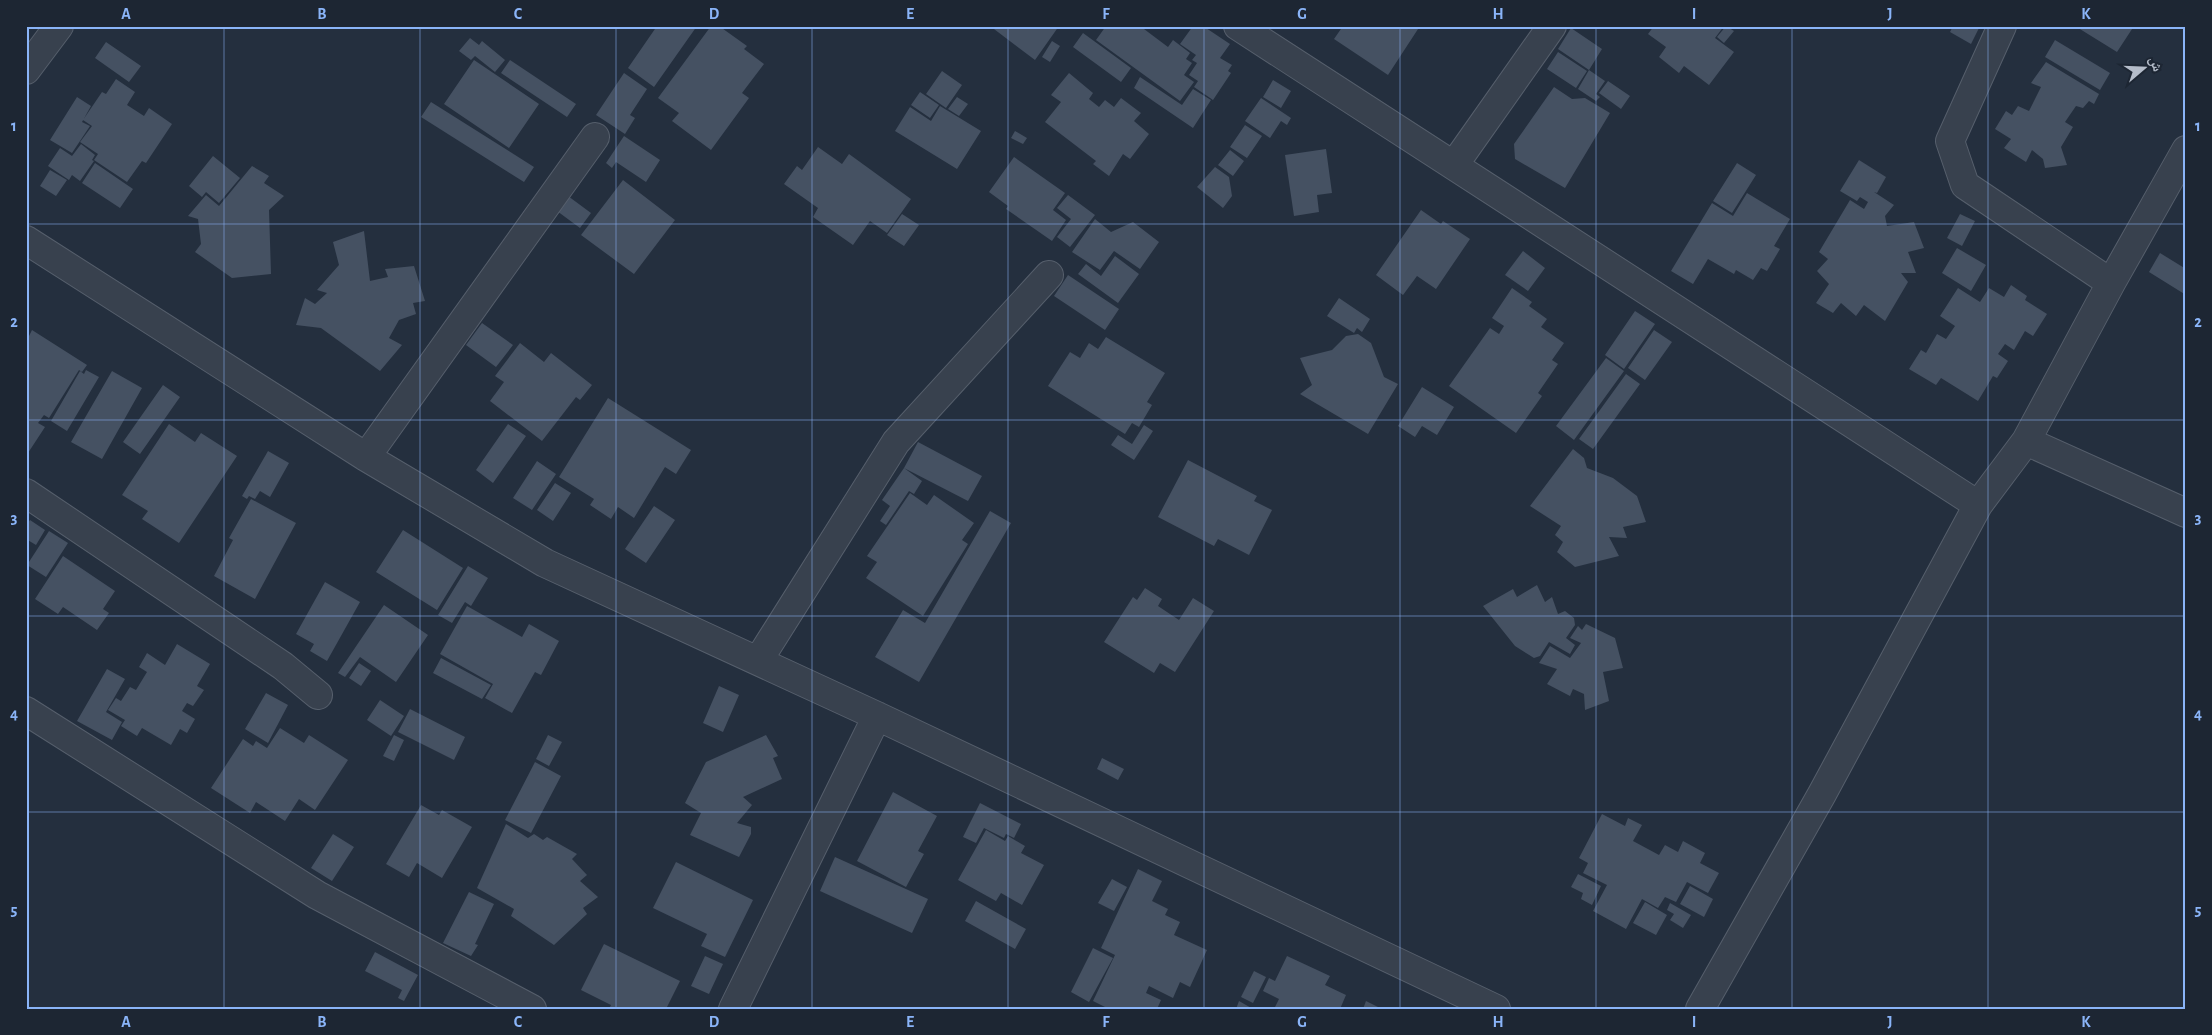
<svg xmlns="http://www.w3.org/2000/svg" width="2212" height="1035" font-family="'Alegreya Sans','Noto Naskh Arabic',sans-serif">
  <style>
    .building { fill: #455162 }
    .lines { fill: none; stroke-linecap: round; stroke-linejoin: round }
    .minor-casing { stroke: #565f6c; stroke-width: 30 }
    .minor { stroke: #38414e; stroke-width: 28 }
    .grid { fill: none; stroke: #8ab4f8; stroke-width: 1; stroke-opacity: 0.55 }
    .neatline { fill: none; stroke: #8ab4f8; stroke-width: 2 }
    .grid-label { font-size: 16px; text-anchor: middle; font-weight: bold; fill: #8ab4f8 }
  </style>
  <rect width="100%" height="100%" fill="#242f3e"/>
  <path class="building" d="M657 26H697L654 87 628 68Z
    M711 26H719L747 46 744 49 764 64 742 93 749 98 711 150 672 121 679 113 658 98Z
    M990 26H1059L1035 60Z
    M1106 26H1140L1168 47 1173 40 1190 53 1186 59 1192 63 1184 75 1194 82 1180 101 1096 40Z
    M1193 26H1203L1230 44 1220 58 1232 65 1228 71 1231 73 1213 100 1194 87 1198 81 1189 75 1197 63 1192 60 1196 55 1180 44Z
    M1343 26H1420L1388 75 1334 39Z
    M1654 26H1724L1715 38 1734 52 1709 85 1684 66 1679 73 1659 57 1666 47 1648 34Z
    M1726 26 1734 31 1724 43 1717 37Z
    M1953 26H1980L1971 44 1950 32Z
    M2075 26H2134L2117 52Z
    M1571 28 1602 49 1589 70 1558 49Z
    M1083 33 1131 68 1121 82 1073 47Z
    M470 38 479 45 482 41 505 60 495 72 475 56 471 60 459 51Z
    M2055 40 2110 73 2100 90 2045 57Z
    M1052 41 1060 46 1050 62 1042 57Z
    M106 42 141 66 129 82 95 58Z
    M1558 52 1587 71 1576 88 1547 69Z
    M474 60 539 104 509 148 444 104Z
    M510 60 576 104 567 117 501 73Z
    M2046 62 2099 94 2094 104 2089 101 2083 108 2076 106 2065 122 2073 127 2061 147 2067 165 2045 168 2043 159 2032 150 2026 162 2004 148 2011 139 1995 129 2006 111 2012 115 2018 106 2029 111 2041 87 2031 83Z
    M1589 70 1605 81 1596 94 1600 97 1596 101 1578 89Z
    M942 71 962 85 946 108 926 94Z
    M624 73 647 89 630 115 635 118 625 134 596 115Z
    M1069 73 1093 93 1089 99 1099 107 1105 100 1114 107 1121 98 1141 113 1134 121 1149 134 1130 159 1123 154 1109 176 1093 164 1096 161 1045 122 1061 102 1051 95Z
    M1140 77 1182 105 1193 89 1211 100 1193 128 1134 88Z
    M116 79 135 92 127 105 144 116 149 108 172 124 146 163 142 161 127 182 94 160 98 154 80 142 92 126 83 120 102 92 106 94Z
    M1273 80 1291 91 1281 108 1263 97Z
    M1608 81 1630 96 1621 109 1599 93Z
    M1554 87 1572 99 1585 98 1610 113 1565 188 1515 159 1514 144Z
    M920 92 939 105 930 118 911 105Z
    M77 97 91 106 82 122 90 126 72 153 50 140Z
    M957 97 968 104 959 116 948 109Z
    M1261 98 1291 118 1287 125 1281 121 1270 138 1245 121Z
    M431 102 534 167 524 182 421 117Z
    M940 106 981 131 957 169 895 131 910 107 931 121Z
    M1245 125 1262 136 1247 158 1230 147Z
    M1015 131 1027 138 1023 144 1011 138Z
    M624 136 660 160 646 182 616 162 612 168 606 163Z
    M81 144 95 155 92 160 94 161 80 181 72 175 69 180 48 166 60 148 72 156Z
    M818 147 842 164 849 154 911 199 887 233 870 221 853 245 813 217 818 208 784 184 797 166 802 170Z
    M1326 149 1332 193 1317 195 1319 212 1294 216 1285 155Z
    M1230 150 1244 161 1233 176 1218 165Z
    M213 156 240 178 219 203 206 192 202 197 189 186Z
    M1014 157 1065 193 1053 210 1066 220 1052 241 1006 209 1008 206 989 192Z
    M1859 160 1886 177 1877 193 1874 192 1894 205 1885 216 1887 226 1914 222 1924 248 1908 252 1916 273H1901L1908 282 1885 321 1864 305 1856 316 1841 303 1833 313 1816 303 1829 284 1817 271 1828 259 1819 252 1850 200 1864 209 1868 202 1860 197 1857 201 1840 191Z
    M95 163 133 189 120 208 82 183Z
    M1737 163 1756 175 1732 213 1713 201Z
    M252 166 269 176 264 183 284 196 269 210 271 274 232 278 195 252 201 244 198 219 188 216 206 195 219 206Z
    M1215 167 1229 177 1232 196 1223 208 1197 187Z
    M50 170 67 180 56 196 40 186Z
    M623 180 675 220 634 274 581 235Z
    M1747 193 1790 219 1774 246 1780 249 1767 271 1761 268 1753 280 1736 270 1734 274 1708 259 1693 284 1671 271 1712 203 1733 216Z
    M1068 195 1095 215 1070 247 1057 237 1071 219 1057 208Z
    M568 196 591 213 580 228 557 211Z
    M1421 210 1441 224 1443 221 1470 239 1436 289 1417 276 1403 295 1376 275Z
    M902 214 919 225 904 246 887 235Z
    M1960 214 1975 221 1962 246 1947 238Z
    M1095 219 1111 232 1133 222 1159 242 1140 269 1114 251 1100 270 1072 252Z
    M364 231 370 281 388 277 385 269 414 266 425 301 413 303 416 314 399 320 389 338 402 345 380 371 321 328 296 325 305 298 315 304 327 293 317 290 339 265 333 242Z
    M1957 248 1986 265 1971 291 1942 273Z
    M1523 251 1545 268 1528 291 1505 275Z
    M2160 253 2186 269V295L2149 272Z
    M1115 256 1139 274 1118 303 1078 274 1086 264 1101 276Z
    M1068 275 1119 309 1105 330 1054 296Z
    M2011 285 2027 296 2025 300 2047 314 2033 336 2025 331 2014 350 2005 344 1998 354 2008 361 1997 378 1993 376 1978 401 1941 378 1936 385 1909 369 1921 350 1926 353 1937 334 1946 339 1955 326 1940 316 1958 288 1980 302 1989 288 2004 297Z
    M1512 288 1532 302 1529 306 1547 319 1541 327 1564 343 1552 360 1558 364 1538 393 1542 396 1516 433 1449 386 1490 328 1499 334 1504 326 1492 318Z
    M1339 298 1370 319 1362 332 1357 328 1354 333 1327 316Z
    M1635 311 1655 324 1624 369 1605 355Z
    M482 323 513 345 496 367 466 345Z
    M32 330 87 365 82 372 79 370 49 418 44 415 38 423 45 427 28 453 26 334 29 336Z
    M1654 330 1672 342 1645 380 1628 368Z
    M1358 334 1371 343 1384 377 1398 384 1368 434 1300 394 1312 385 1300 358 1332 350 1346 336Z
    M1106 337 1165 373 1147 402 1152 405 1139 427 1132 423 1125 434 1048 386 1070 352 1080 358 1089 343 1098 349Z
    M520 343 544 362 551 353 592 385 580 400 576 397 542 441 490 401 504 382 495 376Z
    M1606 358 1624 371 1574 440 1556 426Z
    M86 370 99 377 67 431 51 421 80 371 84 374Z
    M112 371 142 388 102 459 71 442Z
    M1626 374 1640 384 1593 449 1579 439Z
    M163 385 180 397 140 454 123 442Z
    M1422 387 1454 407 1437 435 1422 426 1415 437 1398 426Z
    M608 398 691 450 676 474 665 467 634 518 618 507 611 519 590 505 594 499 559 477Z
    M169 424 195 442 201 433 237 456 179 543 142 519 148 511 122 495Z
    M508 424 526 436 493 483 476 470Z
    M1144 425 1153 431 1134 460 1111 445 1118 435 1132 444Z
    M918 442 982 476 968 501 904 468Z
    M1573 449 1584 458 1587 468 1613 478 1637 496 1646 522 1623 527 1627 538 1609 537 1619 556 1575 567 1557 552 1563 542 1555 535 1561 526 1530 506Z
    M268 451 289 463 270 497 260 491 255 499 249 496 247 499 242 496Z
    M1188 460 1257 496 1254 501 1272 510 1249 555 1218 539 1214 546 1158 517Z
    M537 461 556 474 532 510 513 498Z
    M904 468 922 481 914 494 909 491 886 525 880 521 890 506 882 500Z
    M555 483 571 493 553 521 537 510Z
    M910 493 927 505 934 495 974 523 962 540 968 544 923 616 866 578 877 562 867 556Z
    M251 499 296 523 255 599 214 576 233 540 229 538Z
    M654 506 675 520 646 563 625 549Z
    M990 511 1011 523 919 682 875 657 903 610 925 623Z
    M30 520 45 530 36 545 26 539V525Z
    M403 530 463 568 437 610 376 572Z
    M49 531 68 543 46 577 27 565Z
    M63 556 115 591 103 609 109 613 97 630 63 607 58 614 35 599Z
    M468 566 488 578 471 606 465 602 452 623 438 615Z
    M325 582 360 602 327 661 310 651 314 644 296 634Z
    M1537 585 1545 602 1552 597 1558 614 1565 611 1574 618 1575 625 1566 638 1575 645 1570 654 1549 642 1540 656 1534 658 1515 646 1483 606 1513 589 1517 597Z
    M1145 588 1162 599 1158 606 1179 620 1193 598 1214 611 1175 672 1160 663 1154 673 1104 642 1133 597 1137 600Z
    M384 605 428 635 396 682 360 657 345 677 338 673Z
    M467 606 522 637 529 624 559 641 541 675 535 672 512 713 485 698 493 684 440 654Z
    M1586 624 1615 638 1623 668 1603 672 1609 701 1585 710 1584 694 1573 689 1570 696 1547 684 1557 669 1539 663 1550 646 1570 658 1581 643 1570 638 1578 626 1582 630Z
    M177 644 210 664 197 686 204 690 193 706 187 703 182 711 195 719 187 733 180 729 171 745 142 728 137 736 121 726 125 720 108 710 116 698 121 701 130 687 136 690 147 672 139 667 147 653 165 665Z
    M441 658 491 685 482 699 433 673Z
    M359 663 371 671 361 686 349 678Z
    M107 669 125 679 106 712 122 722 112 740 77 721Z
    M719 686 739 695 723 732 703 723Z
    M266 693 288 705 268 743 245 729Z
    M380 700 404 716 391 736 367 720Z
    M410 709 465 737 454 760 398 732Z
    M280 728 304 743 309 735 348 760 315 810 299 799 285 821 256 802 250 813 211 788 243 739 253 746 256 741 267 748Z
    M394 735 404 740 394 761 383 756Z
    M548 735 562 742 549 766 536 759Z
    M766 735 778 756 773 758 782 779 743 797 752 805 737 823 751 827V834L739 857 690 835 701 813 685 803 706 762Z
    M1102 758 1124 769 1118 780 1097 769Z
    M535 762 561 776 531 833 505 820Z
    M893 792 937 816 918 851 924 854 906 887 857 861Z
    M980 803 1021 824 1014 838 1006 834 1004 838 984 828 976 843 963 837Z
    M421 805 439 815 442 810 472 827 442 878 417 863 409 877 386 864Z
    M1602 814 1625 826 1628 818 1642 825 1633 841 1659 855 1665 845 1678 852 1683 841 1705 853 1700 863 1719 873 1708 893 1687 882 1676 902 1665 897 1658 908 1642 899 1626 929 1593 911 1607 885 1583 873 1588 863 1579 858Z
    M506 824 528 838 534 834 543 840 547 837 577 854 572 859 587 875 580 881 598 897 583 908 587 914 554 945 511 916 514 909 477 888Z
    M986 830 1005 841 1008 836 1025 846 1021 853 1044 865 1022 905 1001 893 996 901 958 880Z
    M333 834 354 847 332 881 311 868Z
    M835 857 928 899 912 933 820 891Z
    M676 862 753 900 725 957 701 946 707 934 653 908Z
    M1138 869 1162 881 1152 901 1168 909 1165 915 1180 922 1174 935 1207 950 1190 987 1180 982 1173 998 1149 986 1146 993 1161 1000 1157 1009H1109L1093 1001 1115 955 1101 948Z
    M1578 874 1601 886 1592 905 1581 899 1583 893 1571 887Z
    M1112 879 1127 887 1114 911 1098 903Z
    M1690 886 1713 899 1704 917 1680 904Z
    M469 892 494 904 475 944 478 945 471 956 443 943Z
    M976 901 1026 929 1015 949 965 921Z
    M1645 902 1667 915 1656 935 1633 923Z
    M1670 903 1691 915 1683 928 1670 920 1674 914 1667 910Z
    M604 944 680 981 666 1009H609L611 1005 581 990Z
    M1093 948 1113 958 1089 1002 1071 992Z
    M375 952 418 975 404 1001 398 998 402 990 365 971Z
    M705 956 723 964 709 994 691 986Z
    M1287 956 1330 976 1325 985 1346 995 1340 1009H1274L1279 999 1263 991 1269 978 1275 981Z
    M1254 971 1266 977 1253 1003 1241 997Z
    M1239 1001 1253 1009H1236Z
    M1366 1001 1382 1009H1363Z"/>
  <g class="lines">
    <g class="minor-casing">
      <path id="minor" d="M1238 26 1978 505
        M2002 26 1950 141 1965 185 2111 283
        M26 70 59 26
        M1454 165 1552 26
        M26 240 366 457 545 563 877 716 1496 1009
        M2026 441 2186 513
        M366 457 595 137
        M26 493 283 666 318 695
        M758 661 896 442 1049 275
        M26 711 317 895 532 1009
        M733 1009 877 716
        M1700 1009 1822 794 1978 505 2026 441 2111 283 2186 150"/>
    </g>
    <use href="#minor" class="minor"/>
  </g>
  <path class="grid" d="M224 26V1009M420 26V1009M616 26V1009M812 26V1009M1008 26V1009M1204 26V1009M1400 26V1009M1596 26V1009M1792 26V1009M1988 26V1009M26 224H2186M26 420H2186M26 616H2186M26 812H2186"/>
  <rect width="2212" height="1035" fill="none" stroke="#1d2633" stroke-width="55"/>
  <g transform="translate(2144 68) rotate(71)" stroke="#1d2633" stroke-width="4" paint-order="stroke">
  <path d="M0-4L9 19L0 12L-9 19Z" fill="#b4bcc9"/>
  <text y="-8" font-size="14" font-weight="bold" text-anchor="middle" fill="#b4bcc9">ش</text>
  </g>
  <rect x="28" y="28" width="2156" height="980" class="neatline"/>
  <g class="grid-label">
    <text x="126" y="19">A</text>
    <text x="322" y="19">B</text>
    <text x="518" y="19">C</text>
    <text x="714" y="19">D</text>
    <text x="910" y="19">E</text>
    <text x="1106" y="19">F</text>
    <text x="1302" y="19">G</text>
    <text x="1498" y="19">H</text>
    <text x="1694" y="19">I</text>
    <text x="1890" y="19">J</text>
    <text x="2086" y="19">K</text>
    <text x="14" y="131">1</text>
    <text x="2198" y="131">1</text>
    <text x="14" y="327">2</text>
    <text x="2198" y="327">2</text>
    <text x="14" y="523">3</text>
    <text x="2198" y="523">3</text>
    <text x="14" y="719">4</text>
    <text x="2198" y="719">4</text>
    <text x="14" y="915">5</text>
    <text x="2198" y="915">5</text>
    <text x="126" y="1027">A</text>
    <text x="322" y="1027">B</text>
    <text x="518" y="1027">C</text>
    <text x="714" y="1027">D</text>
    <text x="910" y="1027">E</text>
    <text x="1106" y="1027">F</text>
    <text x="1302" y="1027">G</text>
    <text x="1498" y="1027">H</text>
    <text x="1694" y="1027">I</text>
    <text x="1890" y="1027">J</text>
    <text x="2086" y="1027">K</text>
  </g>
</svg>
